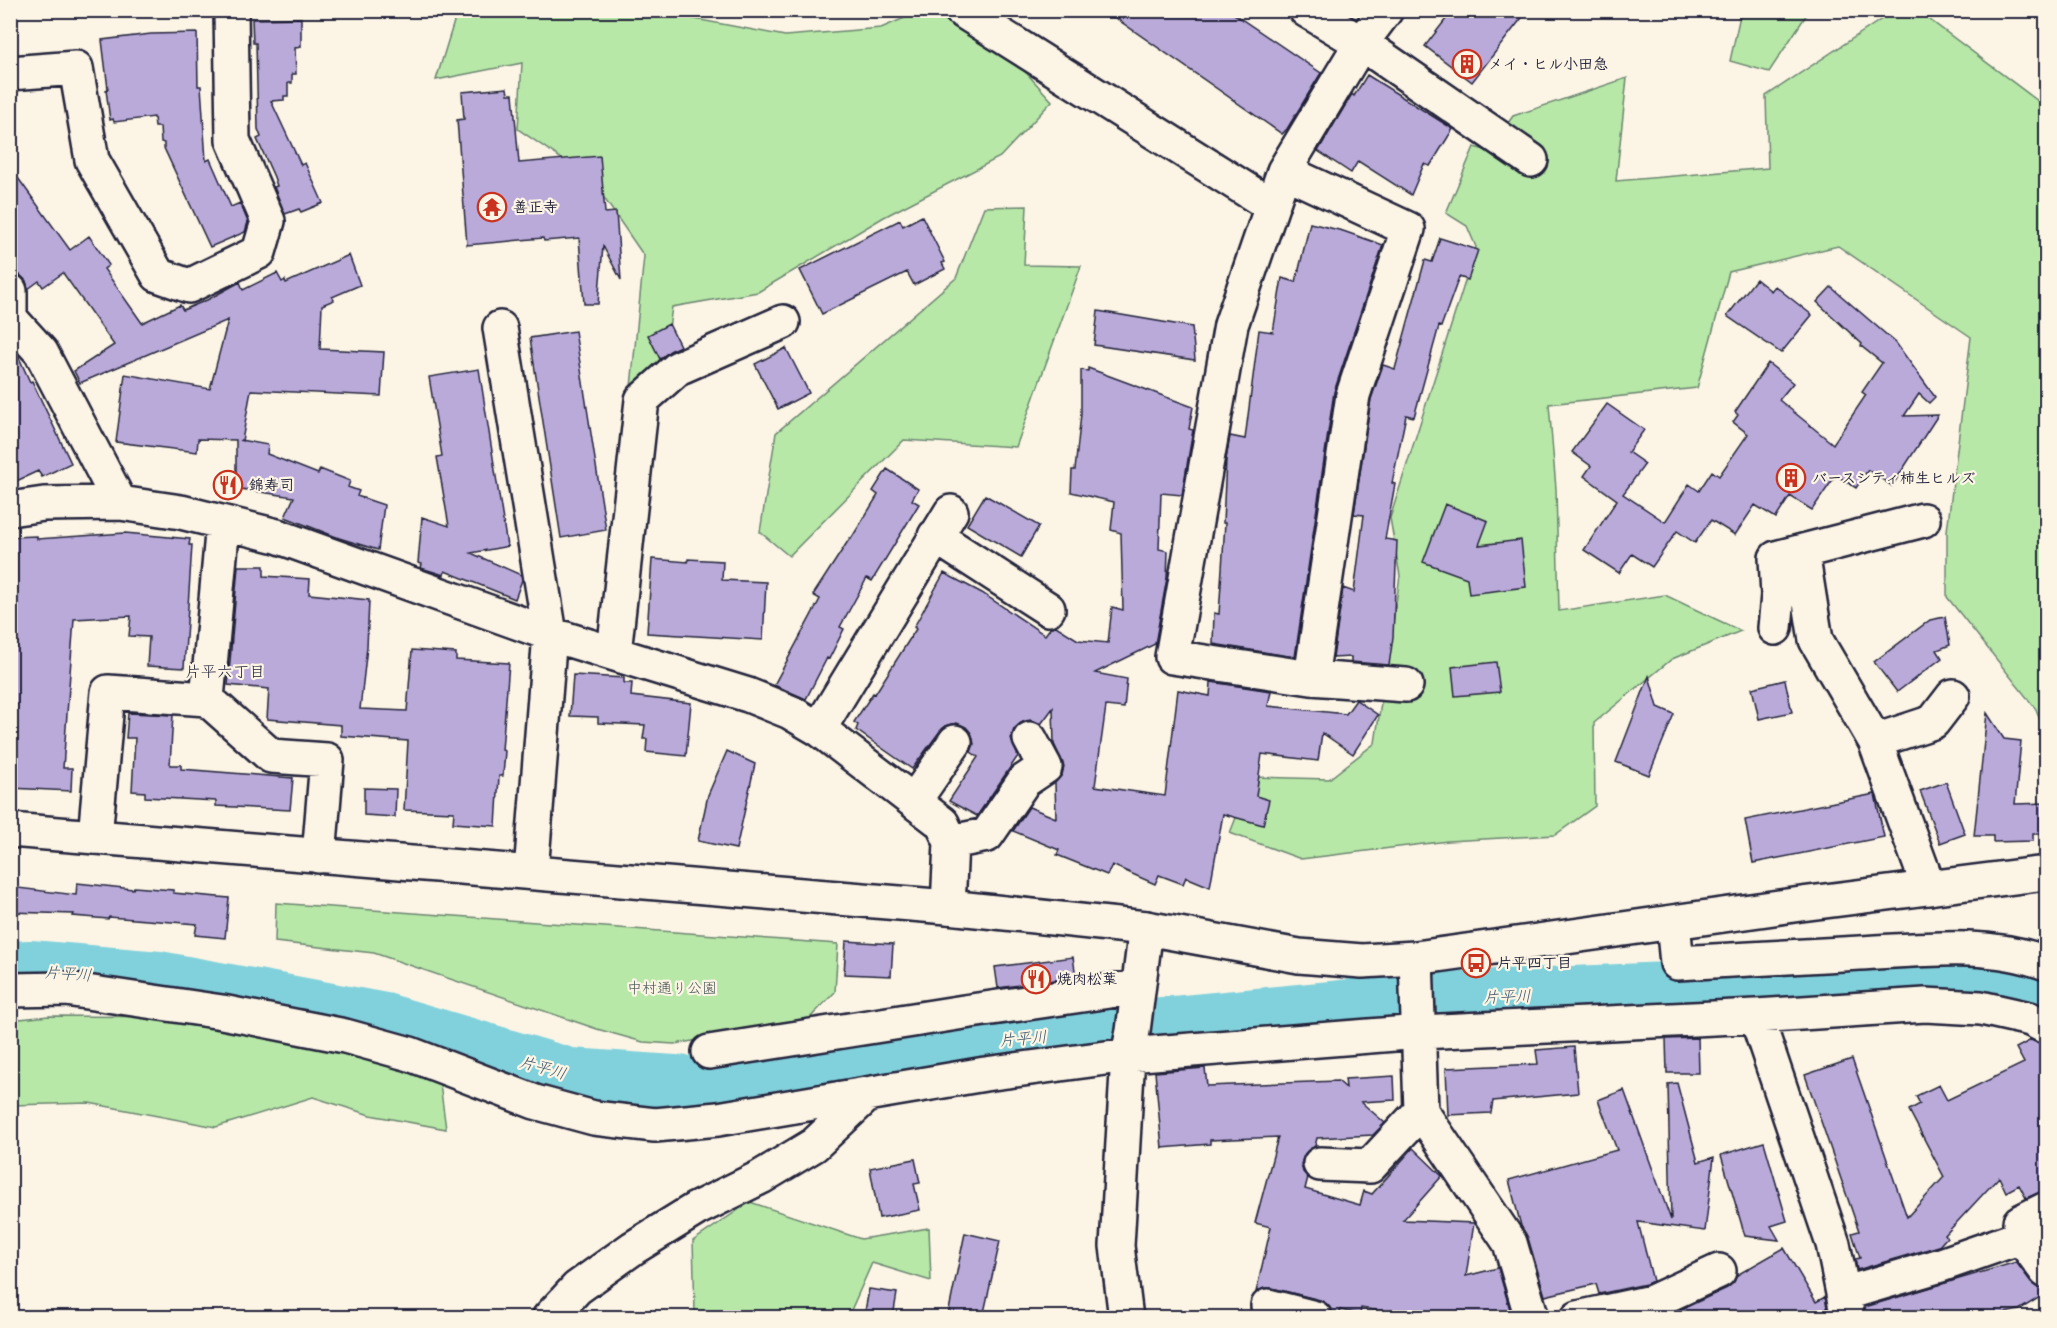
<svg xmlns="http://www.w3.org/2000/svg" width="2057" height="1328" font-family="Mali,'Klee One',sans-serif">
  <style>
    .green { fill: #b7e8a7; stroke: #6c8571; stroke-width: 1.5 }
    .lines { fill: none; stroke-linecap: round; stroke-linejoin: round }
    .river { stroke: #81d1dc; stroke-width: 56 }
    .building { fill: #baaada; stroke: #22223b; stroke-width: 1.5 }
    .minor-casing { stroke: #22223b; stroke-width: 38 }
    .major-casing { stroke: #22223b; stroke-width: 38 }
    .minor { stroke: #fcf5e5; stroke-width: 33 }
    .major { stroke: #fcf5e5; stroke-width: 33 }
    .labels { text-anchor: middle; stroke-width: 4.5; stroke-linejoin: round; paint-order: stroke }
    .poi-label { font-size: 15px; font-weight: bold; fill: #22223b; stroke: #fcf5e5; text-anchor: start }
    .park-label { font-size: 15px; fill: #475456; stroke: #fcf5e5 }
    .neighbourhood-label { font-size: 16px; fill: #22223b; stroke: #fcf5e5 }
    .water-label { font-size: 16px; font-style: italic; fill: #3e576b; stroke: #fcf5e5 }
  </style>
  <rect width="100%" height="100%" fill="#fcf5e5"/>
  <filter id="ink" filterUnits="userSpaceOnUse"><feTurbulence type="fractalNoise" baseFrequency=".0167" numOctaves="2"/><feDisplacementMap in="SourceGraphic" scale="12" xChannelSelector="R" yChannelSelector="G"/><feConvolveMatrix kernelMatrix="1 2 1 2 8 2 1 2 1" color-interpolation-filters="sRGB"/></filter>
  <g filter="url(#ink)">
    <path class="green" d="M467 10 668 11 674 15 785 36 881 28 921 11 969 10 1052 101 1000 157 884 217 758 292 672 307 661 384 631 387 644 256 591 179 518 129 522 63 436 80 457 12Z
      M1741 11V10L1809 11 1769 72 1730 61Z
      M1894 11H1918L2046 107V736L2036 709 1947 597V531L1971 337 1838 246 1729 272 1697 388 1549 404 1556 489 1559 611 1665 595 1741 631 1672 659 1594 723 1595 806 1555 835 1448 841 1301 859 1230 833 1252 777 1329 779 1375 743 1400 576 1390 518 1476 247 1467 226 1446 213 1474 147 1488 151 1513 116 1627 78 1616 181 1768 168 1766 96Z
      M1027 206 1024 265 1081 266 1016 447 904 440 789 556 760 532 776 433 956 278 984 207Z
      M276 903 838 944 835 992 805 1023 674 1044 643 1042 597 1029 374 953 275 942Z
      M49 1016 201 1017 334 1040 440 1084 446 1129 370 1115 313 1097 216 1127 89 1103 11 1105 10 1020Z
      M750 1202 861 1239 929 1228 931 1281 872 1263 848 1317H692L695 1312 693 1241Z"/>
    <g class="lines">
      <path class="river" d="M10 969 30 968 159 979 385 1021 570 1076 734 1087 858 1054 1425 1000 1833 983 1928 973 1996 975 2046 994"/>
    </g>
    <path class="building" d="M1104 10H1228L1321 73 1287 129 1282 134Z
      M1453 10H1528L1472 82 1425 46Z
      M301 18V47L295 48 296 74H292V83H288V96H284V100L271 101 301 165 305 163 323 203 301 212 299 209 285 214 274 187 277 186 274 177 257 139 261 137 258 129 256 43H253L252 19Z
      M197 33 198 86H201L206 161 210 159 231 207 240 203 248 222 245 232 210 247 164 148V143L161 142 160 127H155L154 117 114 122 113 119 110 120 106 90 108 89 102 40 151 34Z
      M1367 75 1453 129 1430 166 1424 164 1411 195 1358 161 1351 173 1318 151 1352 94 1354 96Z
      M507 88 508 94H513L519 163 600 156 605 213 616 212 621 280 603 246 598 304H584L579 238 544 241 543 238 467 245 457 120 464 119 462 92Z
      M10 167 70 250 89 236 109 265 104 269 142 323 180 305 183 310 207 300 240 282 243 290 277 273 282 282 285 280 286 283 349 255 360 285 332 297 334 300 322 305 320 349 384 352 381 396 251 390 242 441 240 440 268 445 267 454 318 474 320 469 350 481 348 487 359 491 357 496 384 505 378 550 339 538 285 517 294 497 241 489V485L236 484V440L198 439 197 452 116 442 125 374 210 389 228 320 80 383 74 371 114 345 63 273 43 287 39 281 28 289 26 281 20 275 10 272Z
      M922 216 945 262 942 263 945 269 914 285 907 272 822 314 800 270 900 220 903 226Z
      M1310 223 1343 231 1383 245 1334 392 1295 657 1213 644 1214 613 1219 614 1225 523H1223L1226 460 1230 436 1245 439 1259 330 1273 332 1282 278 1296 282Z
      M1440 238 1478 250 1468 280 1459 277 1441 327 1439 326 1414 417 1406 415 1392 483 1395 484 1385 539 1397 541 1393 637 1389 665 1351 662V657L1333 658 1343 588 1354 592 1364 515 1354 514 1371 399 1383 365 1395 369 1425 260 1432 262Z
      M1756 279 1771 291 1775 286 1812 315 1781 353 1727 316Z
      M1831 287 1896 343 1935 397 1929 403 1919 394 1904 416 1938 415 1892 486 1868 470 1856 488 1836 475 1812 510 1790 496 1776 518 1755 505 1735 535 1711 520 1695 543 1677 531 1652 567 1632 554 1619 573 1584 550 1617 500 1584 476 1591 466 1572 452 1607 404 1644 430 1628 452 1645 464 1623 494 1665 522 1689 484 1699 491 1712 471 1719 476 1748 434 1733 422 1738 415 1735 412 1768 363 1793 383 1779 400 1833 444 1866 395 1862 392 1882 363 1861 346 1862 344 1817 302Z
      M1098 311 1192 327 1195 360 1094 345Z
      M669 324 680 346 670 351 660 359 648 335Z
      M575 331 606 530 561 538 530 338Z
      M10 346 17 353 30 382 32 381 71 463 42 477 38 471 10 484Z
      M786 348 809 393 778 409 755 364Z
      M1088 368 1193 407 1189 429 1193 430 1182 495 1161 493 1159 549 1168 551 1167 578 1155 644 1095 673 1127 679 1124 708 1106 706 1095 786 1165 796 1178 690 1210 696 1211 682 1271 691 1268 706 1346 714 1356 700 1378 715 1353 754 1322 733 1318 761 1262 754 1256 796 1269 800 1263 825 1223 814 1210 887 1186 877 1183 884 1159 875 1155 884 1112 865 1107 875 1057 855 1059 850 1013 831 1029 807 1056 818 1055 783 1062 775 1064 766 1054 744 1053 708 1041 724 1030 720 1022 722 1014 729 1011 739 1018 756 977 816 949 801 978 757 971 752 974 744 972 735 966 727 957 723 947 725 940 731 912 769 856 730 858 725 854 722 873 693 875 694 916 629 914 627 944 573 982 593 1045 635 1051 627 1056 626 1078 640 1108 643 1112 607 1123 610 1121 533 1111 530 1114 502 1071 492 1072 470H1075L1081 414V370L1088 371Z
      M479 369 507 546H509L471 553 521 575 522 580 515 599 445 571 444 575 421 568 422 564 418 563 422 517 449 526 437 457 442 456 429 377Z
      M887 469 918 489 912 500 919 504 872 581 867 578 840 627 844 629 829 659 827 658 806 699 774 685 820 599 813 595 850 538 851 539 878 495 873 491Z
      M985 495 1039 526 1021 557 967 525Z
      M1445 504 1488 521 1479 545 1521 540 1526 587 1469 594 1467 578 1423 562Z
      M125 533 190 539 189 545H192L184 668 147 666 149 637 129 636 131 616 74 619 63 768H72L71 791 10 788V537L37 536V539Z
      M652 559 688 562V559L723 561 722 580 766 582 763 640 647 633Z
      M238 566H264V576L310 579 309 594 369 600 367 647 360 709 407 711 412 650 456 653V660L509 663 502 750 505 751 503 776H499L496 826 453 823 454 812 404 810 408 741 341 736V725L267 719 269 689 228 685Z
      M1945 617 1950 645 1937 650 1942 658 1897 692 1874 662 1930 620Z
      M1496 662 1500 692 1455 696 1452 667Z
      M573 675 624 678V683H632L631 696 691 703 686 756 646 752 647 739H643L645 725 598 723V717L570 716Z
      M1649 676 1658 707 1674 714 1649 775 1616 762Z
      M1785 680 1792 712 1759 719 1752 688Z
      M128 713 173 715 170 765H181V769L293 778 290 810 216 806V801L145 797V792L132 791 135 738H126Z
      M1987 713 2004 739 2021 741 2015 804 2046 803V834H2033V841L1993 842V836H1974Z
      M727 751 755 764 736 849 698 841 708 795Z
      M1946 782 1965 834 1940 843 1920 791Z
      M364 788 396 789 395 817 364 815Z
      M1875 794 1884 837 1753 863 1745 820Z
      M77 883 133 889 134 887 173 890V893L229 898 225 938 195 935 197 924 109 917 108 919 73 916 74 914 10 912V887L76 895Z
      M846 941 893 944 891 976 844 974Z
      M1073 957 1076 977 998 988 995 967Z
      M1698 1038 1699 1073H1667L1666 1039Z
      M2031 1040 2046 1046V1190L2026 1198 2019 1185 2006 1192 1999 1177 1945 1235 1947 1237 1939 1246 1857 1270 1855 1259 1860 1258 1852 1233 1859 1231 1805 1075 1852 1059 1907 1217 1944 1177 1909 1110 1920 1104 1916 1096 1939 1085 1947 1100 2024 1063 2016 1048Z
      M1574 1047 1578 1093 1493 1101 1491 1113 1448 1115 1446 1068 1538 1064 1536 1050Z
      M1205 1068 1207 1086 1338 1081 1346 1088 1345 1079 1394 1076 1395 1100 1361 1102 1385 1123 1373 1135 1317 1138 1315 1146 1305 1154 1301 1164 1303 1172 1308 1177 1305 1189 1360 1205 1364 1191 1372 1194 1413 1148 1442 1176 1403 1220 1474 1223 1466 1276 1498 1268 1511 1313 1492 1317H1423L1361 1308 1360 1314 1340 1310 1339 1317H1333V1312L1328 1305 1320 1300 1272 1288H1264L1256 1292 1271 1227 1255 1223 1278 1137 1210 1140V1144L1162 1148 1155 1072Z
      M1677 1083 1698 1162 1714 1157 1705 1231 1638 1222 1653 1281 1646 1284 1599 1294 1596 1284 1545 1296 1528 1238 1521 1226 1509 1180 1617 1150 1598 1100 1624 1090 1671 1220 1668 1084Z
      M1764 1142 1787 1221 1771 1226 1779 1240 1745 1236 1721 1155Z
      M915 1159 920 1183 914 1184 920 1210 879 1218 870 1168Z
      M965 1233 1000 1241 983 1317 948 1315Z
      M1784 1248 1816 1302 1825 1297 1829 1317H1665L1727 1288 1734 1282 1737 1275Z
      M2016 1262 2031 1282 2042 1289 2045 1294 2019 1310 1985 1317H1866L1865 1307Z
      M869 1289 897 1293 893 1317H864Z"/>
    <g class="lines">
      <g class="minor-casing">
        <path id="minor" d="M961 10 1272 206
          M1306 10 1361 43 1531 160
          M1386 10 1361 43 1284 171 1231 325 1172 657 1311 678 1406 685
          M10 73 76 68 92 160 158 275 189 286 259 252 268 221 233 140 231 10
          M1284 171 1408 229 1353 395 1311 678
          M10 291V312
          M10 318 41 352 120 503
          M500 328 550 634 531 872
          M10 509 44 504 120 503 181 512 277 536 550 634 748 695 790 712 819 729 942 823 951 842 948 907
          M935 536 1048 609
          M1802 552 1816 640 1875 741 1929 888
          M1775 628 1778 595 1776 558 1923 520
          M614 653 642 400 678 368 783 322
          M207 699 223 523
          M819 729 951 512
          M1875 741 1933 722 1953 696
          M914 801 955 742
          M95 837 108 692 207 699 271 756 327 760 319 856
          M951 842 987 835 1024 781 1045 767 1030 739
          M1673 923 1677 963C1738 960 1799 956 1860 953 1921 950 1988 941 2046 963
          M1416 958 1421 1111 1510 1243 1532 1318
          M10 990 66 989 222 1012 345 1036 410 1054 535 1102 594 1118 655 1125 718 1119 985 1074 1128 1055 1420 1032 1756 1016 1925 1005 1981 1008 2030 1019 2046 1027
          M1756 1016 1833 1244 1848 1318
          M709 1052 964 1012 1137 987
          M1320 1164 1370 1166 1421 1111
          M2021 1237 2046 1271
          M1843 1294 1941 1265 2021 1237 2020 1222 2046 1209
          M1268 1306 1315 1318
          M549 1318 577 1288 633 1248 696 1209 761 1177 814 1145 867 1095
          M1126 1318 1117 1246 1128 1055 1133 1031 1146 928
          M1578 1318 1652 1302 1719 1271"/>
      </g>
      <g class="major-casing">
        <path id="major" d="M10 830 948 907 1146 928 1299 956 1362 961 1416 958 1801 904 2046 873"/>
      </g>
      <use href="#minor" class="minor"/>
      <use href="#major" class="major"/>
    </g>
  </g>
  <defs>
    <g id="building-ring" transform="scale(1.5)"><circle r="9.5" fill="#fcf5e5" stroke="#c8321e" stroke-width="1.5"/><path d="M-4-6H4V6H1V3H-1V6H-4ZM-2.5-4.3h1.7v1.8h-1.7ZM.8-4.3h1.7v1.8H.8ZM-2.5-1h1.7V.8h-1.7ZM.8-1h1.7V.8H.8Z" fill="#c8321e"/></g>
    <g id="temple-ring" transform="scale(1.5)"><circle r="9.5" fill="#fcf5e5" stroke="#c8321e" stroke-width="1.5"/><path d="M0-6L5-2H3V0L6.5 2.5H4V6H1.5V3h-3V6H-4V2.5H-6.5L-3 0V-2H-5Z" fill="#c8321e"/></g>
    <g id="restaurant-ring" transform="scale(1.5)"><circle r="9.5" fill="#fcf5e5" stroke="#c8321e" stroke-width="1.5"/><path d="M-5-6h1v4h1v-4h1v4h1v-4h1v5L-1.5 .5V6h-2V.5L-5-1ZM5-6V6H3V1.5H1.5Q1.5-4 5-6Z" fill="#c8321e"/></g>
    <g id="bus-ring" transform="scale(1.5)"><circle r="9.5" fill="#fcf5e5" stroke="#c8321e" stroke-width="1.5"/><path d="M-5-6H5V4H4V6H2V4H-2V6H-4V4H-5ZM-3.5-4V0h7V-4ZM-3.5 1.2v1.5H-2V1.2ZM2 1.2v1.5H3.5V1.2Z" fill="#c8321e"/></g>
  </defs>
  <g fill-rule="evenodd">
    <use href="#building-ring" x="1467" y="64"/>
    <use href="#temple-ring" x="492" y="207"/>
    <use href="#building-ring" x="1791" y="478"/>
    <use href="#restaurant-ring" x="228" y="485"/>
    <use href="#bus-ring" x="1476" y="963"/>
    <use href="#restaurant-ring" x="1036" y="979"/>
  </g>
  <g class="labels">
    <g class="poi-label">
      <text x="1488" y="69">メイ・ヒル小田急</text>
      <text x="513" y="212">善正寺</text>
      <text x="1812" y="483">バースシティ柿生ヒルズ</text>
      <text x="249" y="490">錦寿司</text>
      <text x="1497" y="968">片平四丁目</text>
      <text x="1057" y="984">焼肉松葉</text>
    </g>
    <g class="park-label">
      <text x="672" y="993">中村通り公園</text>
    </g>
    <g class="neighbourhood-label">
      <text x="225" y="677">片平六丁目</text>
    </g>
    <g class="water-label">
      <text transform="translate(68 973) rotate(4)" y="6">片平川</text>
      <text transform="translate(1507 996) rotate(-2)" y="6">片平川</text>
      <text transform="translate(1023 1038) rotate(-5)" y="6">片平川</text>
      <text transform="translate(543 1067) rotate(16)" y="6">片平川</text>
    </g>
  </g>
  <rect width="2057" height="1328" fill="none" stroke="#fcf5e5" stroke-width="36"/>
  <rect x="18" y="18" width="2021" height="1292" fill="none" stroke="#22223b" stroke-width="2" filter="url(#ink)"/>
</svg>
